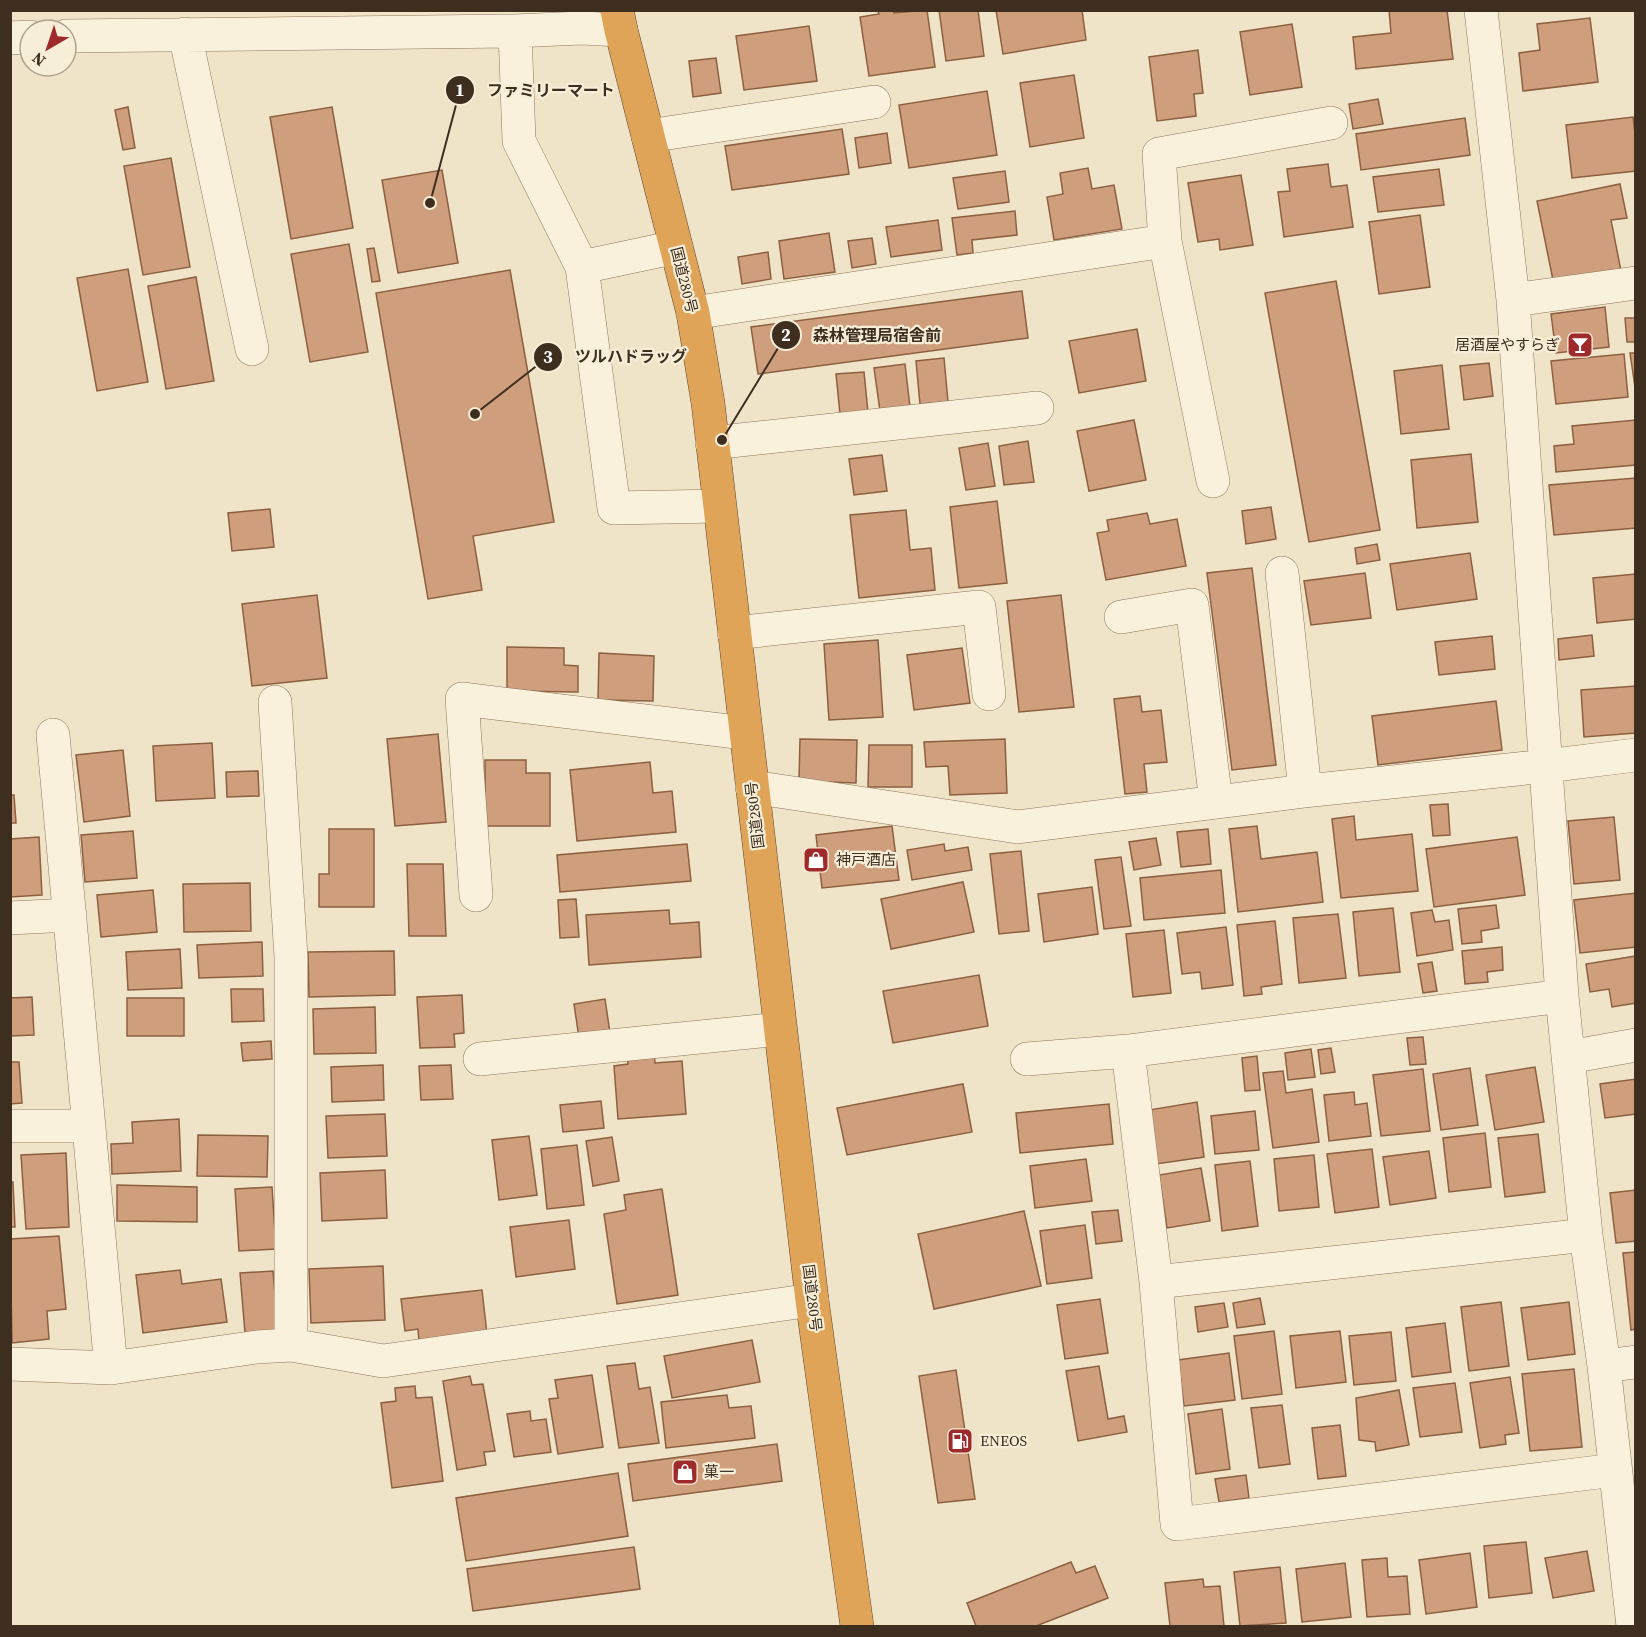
<svg xmlns="http://www.w3.org/2000/svg" width="1646" height="1637" font-family="'Source Serif 4','Noto Sans JP',serif">
  <style>
    .building { fill: #cf9f7d; stroke: #8d5f41; stroke-width: 1.5 }
    .lines { fill: none; stroke-linecap: round; stroke-linejoin: round }
    .minor-casing { stroke: #8d765c; stroke-width: 34 }
    .highway-casing { stroke: #5b4430; stroke-width: 34 }
    .minor { stroke: #faf1dc; stroke-width: 33 }
    .highway { stroke: #e0a458; stroke-width: 33 }
    .labels { text-anchor: middle; stroke-width: 4.5; stroke-linejoin: round; paint-order: stroke }
    .street-label { font-size: 15px; fill: #3d2e20; stroke: #f7eed8 }
    .poi-label { font-size: 15px; fill: #3d2e20; stroke: #f7eed8; text-anchor: start }
    .leader { fill: none; stroke: #3d2e20; stroke-width: 2 }
    .callout-dot { fill: #3d2e20; stroke: #f7eed8; stroke-width: 2 }
    .mark-label { font-size: 18px; text-anchor: middle; font-weight: bold; fill: #fff }
    .callout-label { font-size: 16px; text-anchor: middle; font-weight: bold; fill: #3d2e20; stroke: #f7eed8; stroke-width: 4.5; stroke-linejoin: round; paint-order: stroke }
  </style>
  <rect width="100%" height="100%" fill="#f0e4c8"/>
  <path class="building" d="M894 10V13L927 10 935 67 869 76 860 17 879 14 878 11Z
    M939 10H978L984 56 946 61Z
    M996 10H1082L1086 40 1003 54Z
    M1389 10H1447L1453 59 1356 69 1353 37 1391 33Z
    M1590 18 1598 82 1523 91 1519 53 1540 50 1537 24Z
    M1292 24 1302 87 1250 95 1240 32Z
    M809 26 817 81 744 90 736 36Z
    M1198 50 1203 93 1194 94 1196 116 1157 121 1149 57Z
    M716 58 721 93 693 97 689 61Z
    M1074 75 1084 138 1030 147 1020 83Z
    M987 91 997 155 909 168 899 105Z
    M1378 99 1383 124 1353 129 1349 104Z
    M128 107 135 148 123 150 115 110Z
    M332 107 353 228 291 239 270 117Z
    M1633 117 1636 142V171L1572 178 1566 125Z
    M1465 118 1470 155 1361 170 1356 134Z
    M842 129 849 174 732 190 725 146Z
    M887 133 891 163 859 168 855 138Z
    M171 158 190 267 143 275 124 166Z
    M1328 164 1331 187 1347 185 1353 227 1284 237 1278 192 1290 191 1287 169Z
    M1088 168 1092 189 1114 185 1122 229 1054 240 1047 197 1063 194 1060 173Z
    M1439 169 1444 205 1378 212 1373 177Z
    M442 170 458 263 398 273 382 180Z
    M1005 171 1009 202 958 209 953 178Z
    M1241 175 1253 245 1220 250 1219 239 1198 242 1188 183Z
    M1620 184 1627 218 1611 220 1621 271 1554 285 1537 201Z
    M1015 211 1017 235 972 240 973 253 957 255 952 218Z
    M1420 215 1430 287 1379 294 1369 222Z
    M938 220 942 250 891 257 886 227Z
    M829 233 835 272 784 279 779 241Z
    M872 238 876 264 852 268 848 241Z
    M349 244 368 352 310 362 291 254Z
    M374 248 380 281 372 282 367 249Z
    M768 252 771 279 742 284 738 257Z
    M128 269 148 382 97 391 77 278Z
    M510 270 554 522 473 536 482 590 428 599 376 293Z
    M196 277 214 381 166 389 148 286Z
    M1336 281 1380 530 1309 542 1265 293Z
    M1022 291 1028 338 758 374 751 327Z
    M1605 307 1609 347 1556 353 1551 314Z
    M1625 318H1636V342H1627Z
    M1137 329 1146 381 1079 393 1069 341Z
    M1630 353H1636V394Z
    M1624 354 1628 397 1556 404 1551 361Z
    M944 358 948 402 920 404 916 361Z
    M1489 363 1493 396 1464 400 1460 366Z
    M905 364 910 407 880 411 874 368Z
    M1442 365 1449 429 1401 434 1394 371Z
    M864 372 868 412 840 414 836 374Z
    M1134 420 1146 480 1089 491 1077 431Z
    M1636 420V465L1556 472 1554 446 1574 444 1572 426Z
    M1028 441 1034 482 1004 485 999 446Z
    M988 443 995 486 966 490 959 448Z
    M1471 454 1478 522 1417 528 1411 460Z
    M882 455 887 491 854 495 849 459Z
    M1636 478V528L1554 535 1549 485Z
    M997 501 1007 583 959 588 950 507Z
    M1271 507 1276 539 1246 544 1242 511Z
    M270 509 274 547 232 551 228 513Z
    M906 510 910 550 931 548 935 590 859 598 850 515Z
    M1147 513 1150 524 1177 519 1186 566 1106 580 1097 533 1109 531 1107 520Z
    M1377 544 1380 560 1357 564 1355 548Z
    M1470 553 1477 599 1397 610 1390 564Z
    M1252 568 1276 765 1232 770 1207 573Z
    M1365 573 1371 618 1311 625 1304 581Z
    M1636 574V619L1597 623 1593 578Z
    M317 595 327 678 252 686 242 604Z
    M1061 595 1074 707 1019 712 1007 601Z
    M1592 635 1594 656 1559 660 1558 639Z
    M1492 636 1495 669 1439 675 1435 642Z
    M878 640 883 717 829 720 824 644Z
    M507 647 564 648V665L578 666V692L507 691Z
    M962 648 970 703 914 710 907 655Z
    M599 653 654 656 653 701 598 700Z
    M1636 686V733L1584 737 1581 690Z
    M1140 696 1142 712 1161 710 1167 762 1144 764 1147 792 1125 794 1114 699Z
    M1496 701 1502 750 1378 765 1372 716Z
    M438 734 446 822 395 826 387 739Z
    M800 739 857 740 856 783 799 781Z
    M1005 739 1007 793 950 795 948 766 926 767 924 742Z
    M212 743 215 798 156 801 153 746Z
    M869 745H912V787H868Z
    M123 750 130 816 84 822 76 755Z
    M485 760H526V773H550V826H485Z
    M650 762 653 793 672 791 676 832 577 841 570 770Z
    M258 771 259 796 227 797 226 772Z
    M10 795H14L16 823H10Z
    M1448 804 1450 835 1433 836 1430 805Z
    M1354 816 1356 840 1412 834 1418 891 1341 898 1332 819Z
    M1614 817 1620 880 1574 884 1568 821Z
    M892 826 899 880 822 888 816 835Z
    M1257 826 1261 859 1317 852 1323 902 1238 912 1229 829Z
    M329 829H374V907H319V874H329Z
    M1208 829 1211 864 1181 867 1177 832Z
    M133 831 137 878 85 882 81 835Z
    M39 837 42 895 10 897V839Z
    M1517 837 1525 895 1434 907 1426 849Z
    M1156 838 1161 865 1134 870 1129 842Z
    M687 844 691 881 560 892 557 855Z
    M944 844 945 851 968 847 972 870 912 880 907 850Z
    M1021 851 1029 931 999 934 990 854Z
    M1121 857 1131 926 1104 929 1095 860Z
    M407 864H443L446 936H409Z
    M1221 870 1225 913 1144 920 1140 878Z
    M963 882 974 932 891 949 881 899Z
    M250 883 251 931 184 932 183 884Z
    M1092 887 1098 934 1044 942 1038 894Z
    M153 890 157 932 101 937 97 895Z
    M1636 893V947L1580 953 1574 900Z
    M576 899 579 937 560 938 558 900Z
    M1496 905 1499 928 1481 931 1482 942 1462 944 1458 909Z
    M1393 908 1400 972 1359 976 1353 912Z
    M669 910 670 924 699 922 701 957 589 965 586 915Z
    M1432 910 1435 922 1449 920 1453 950 1417 956 1411 913Z
    M1338 914 1346 978 1299 983 1293 918Z
    M1275 921 1282 984 1261 987 1262 994 1244 996 1237 925Z
    M1226 927 1233 985 1202 989 1200 972 1182 974 1177 933Z
    M1164 930 1171 993 1133 997 1126 934Z
    M262 942 263 976 199 978 197 945Z
    M1502 947 1503 970 1487 972 1488 982 1465 984 1462 951Z
    M180 949 182 988 128 990 126 952Z
    M394 951 395 995 309 997 308 952Z
    M1636 956V1003L1612 1007 1609 989 1590 992 1586 964Z
    M1432 962 1437 991 1423 993 1418 964Z
    M979 975 988 1026 893 1043 883 991Z
    M231 989H263L264 1021 232 1022Z
    M462 995 464 1033 454 1034 455 1047 420 1048 417 997Z
    M32 997 34 1035 10 1036V998Z
    M127 998H184V1036H127Z
    M605 999 610 1033 579 1038 574 1004Z
    M375 1007 376 1053 314 1054 313 1009Z
    M1423 1037 1426 1064 1410 1065 1407 1038Z
    M271 1041 272 1059 243 1061 241 1043Z
    M1331 1048 1335 1072 1321 1074 1318 1050Z
    M1311 1049 1315 1077 1288 1080 1285 1053Z
    M654 1052 655 1063 682 1061 686 1114 618 1119 614 1066 628 1064 627 1054Z
    M1257 1056 1260 1090 1245 1091 1242 1058Z
    M10 1062H19L22 1103 10 1104Z
    M383 1065 384 1100 332 1102 331 1067Z
    M451 1065 453 1099 421 1100 419 1066Z
    M1535 1067 1544 1122 1495 1130 1486 1075Z
    M1470 1068 1478 1125 1441 1130 1433 1074Z
    M1423 1069 1430 1131 1381 1136 1373 1075Z
    M1283 1071 1286 1093 1312 1089 1319 1142 1273 1148 1263 1073Z
    M1636 1079V1114L1605 1118 1600 1084Z
    M963 1084 972 1132 847 1155 837 1108Z
    M1354 1092 1355 1105 1367 1103 1371 1136 1329 1141 1324 1095Z
    M601 1101 604 1128 563 1132 560 1105Z
    M1197 1102 1204 1157 1156 1164 1149 1110Z
    M1109 1104 1113 1144 1020 1153 1016 1113Z
    M1255 1111 1259 1150 1215 1154 1211 1116Z
    M385 1114 387 1156 328 1158 326 1116Z
    M179 1119 181 1171 112 1174 111 1144 133 1143 132 1122Z
    M1485 1133 1491 1187 1449 1192 1443 1138Z
    M1538 1134 1545 1192 1505 1197 1498 1138Z
    M198 1135 268 1136 267 1177 197 1176Z
    M529 1136 537 1195 499 1200 492 1140Z
    M612 1137 619 1181 593 1186 586 1141Z
    M577 1145 584 1205 547 1209 541 1149Z
    M1372 1149 1379 1207 1335 1213 1327 1154Z
    M1429 1151 1436 1198 1390 1205 1383 1157Z
    M66 1153 69 1227 26 1229 21 1155Z
    M1314 1155 1319 1207 1279 1211 1274 1159Z
    M1086 1159 1092 1201 1035 1208 1030 1166Z
    M1250 1161 1258 1226 1222 1231 1215 1165Z
    M1201 1168 1210 1221 1167 1228 1159 1175Z
    M385 1170 387 1218 322 1221 320 1173Z
    M10 1182H13L15 1227H10Z
    M117 1185 197 1187V1222L117 1221Z
    M272 1187 276 1249 239 1251 235 1189Z
    M662 1189 678 1295 617 1304 604 1214 626 1210 624 1195Z
    M1636 1190V1241L1616 1243 1610 1193Z
    M1118 1210 1122 1241 1096 1244 1092 1212Z
    M1024 1211 1041 1286 934 1309 918 1234Z
    M569 1220 575 1269 516 1277 510 1227Z
    M1085 1225 1092 1278 1047 1284 1040 1231Z
    M59 1236 66 1309 47 1311 49 1339 12 1343 10 1239Z
    M1636 1252V1329L1631 1330 1623 1253Z
    M383 1266 385 1320 311 1323 309 1269Z
    M180 1270 182 1284 221 1279 227 1322 143 1333 136 1275Z
    M273 1271 278 1331 245 1333 240 1273Z
    M482 1290 487 1334 419 1342 418 1329 405 1331 401 1299Z
    M1260 1298 1265 1324 1237 1328 1233 1303Z
    M1100 1299 1108 1353 1065 1359 1057 1305Z
    M1501 1302 1509 1366 1469 1371 1461 1307Z
    M1569 1302 1575 1354 1528 1360 1521 1308Z
    M1224 1303 1228 1327 1198 1332 1195 1307Z
    M1445 1323 1451 1372 1412 1377 1406 1328Z
    M1274 1331 1282 1394 1242 1399 1234 1336Z
    M1340 1331 1346 1382 1296 1388 1290 1336Z
    M1391 1332 1396 1381 1354 1385 1349 1336Z
    M752 1340 760 1382 672 1398 664 1356Z
    M1229 1353 1235 1400 1184 1406 1178 1360Z
    M635 1363 639 1389 650 1387 659 1443 619 1448 607 1366Z
    M1099 1366 1108 1419 1124 1416 1127 1432 1078 1441 1066 1371Z
    M1574 1369 1582 1447 1530 1451 1522 1374Z
    M956 1370 975 1499 938 1503 919 1376Z
    M592 1375 603 1447 558 1454 549 1399 558 1398 555 1380Z
    M470 1376 472 1385 483 1384 495 1451 484 1452 486 1465 457 1470 443 1381Z
    M1510 1377 1519 1433 1505 1435 1506 1444 1480 1448 1470 1383Z
    M1455 1383 1462 1432 1420 1437 1413 1388Z
    M415 1386 416 1398 432 1397 443 1481 392 1488 381 1403 396 1401 395 1388Z
    M1399 1390 1409 1445 1376 1451 1375 1442 1359 1440 1356 1398Z
    M727 1395 729 1408 751 1406 755 1438 666 1448 661 1402Z
    M1282 1405 1290 1464 1259 1468 1251 1408Z
    M1222 1409 1230 1469 1196 1474 1188 1414Z
    M530 1411 531 1421 546 1419 551 1452 514 1457 507 1414Z
    M1340 1425 1346 1476 1318 1479 1312 1428Z
    M777 1444 782 1481 633 1501 628 1464Z
    M618 1473 628 1536 466 1561 456 1498Z
    M1246 1475 1249 1498 1219 1502 1215 1479Z
    M1526 1542 1532 1593 1489 1598 1484 1546Z
    M634 1547 640 1589 473 1611 467 1569Z
    M1587 1551 1594 1591 1553 1598 1545 1558Z
    M1470 1553 1477 1607 1426 1614 1419 1560Z
    M1387 1558 1388 1577 1407 1576 1410 1614 1367 1617 1362 1560Z
    M1071 1562 1076 1573 1095 1566 1108 1598 1036 1626H976L967 1603Z
    M1345 1563 1351 1617 1302 1622 1296 1569Z
    M1280 1567 1286 1623 1240 1626 1234 1572Z
    M1203 1579 1204 1587 1220 1586 1224 1626H1170L1165 1583Z"/>
  <g class="lines">
    <g class="minor-casing">
      <path id="minor" d="M1481 10 1513 300 1562 996 1586 1235 1604 1366 1633 1626
        M515 31 519 141 582 267 614 508 719 506
        M185 34 252 349
        M66 36 515 31 581 28 621 30
        M10 38 30 37
        M648 136 874 102
        M1165 241 1213 481
        M582 267 676 247
        M1513 300 1636 283
        M693 313 1165 241 1159 154 1331 123
        M712 443 1037 408
        M1282 573 1305 791
        M1121 617 1192 605 1216 802
        M734 633 979 607 989 694
        M275 702 291 957V1345
        M53 735 111 1368
        M752 787 1018 827 1305 791 1546 766 1636 755
        M476 895 462 699 745 733
        M10 918 70 915
        M1562 996 1128 1051 1156 1282 1177 1524 1615 1470
        M1569 1057 1636 1045
        M480 1059 780 1029
        M1027 1059 1128 1051
        M10 1126H89
        M1156 1282 1586 1235
        M10 1364 111 1368 257 1347 291 1345 383 1361 812 1300
        M1604 1366 1636 1362"/>
    </g>
    <g class="highway-casing">
      <path id="highway" d="M617 10 621 30 693 313 708 403 812 1300 857 1626"/>
    </g>
    <use href="#minor" class="minor"/>
    <use href="#highway" class="highway"/>
  </g>
  <defs>
    <g id="bar-square" transform="scale(1.35)"><rect x="-9" y="-9" width="18" height="18" rx="4" fill="#9e2a2b" stroke="#f7eed8"/><path d="M-6-5H6L.8 .8V4.5H3.5V6h-7V4.5H-.8V.8Z" fill="#fff"/></g>
    <g id="shop-square" transform="scale(1.35)"><rect x="-9" y="-9" width="18" height="18" rx="4" fill="#9e2a2b" stroke="#f7eed8"/><path d="M-5-2.5h2.3a2.7 3.5 0 0 1 5.4 0H5L5.5 6h-11ZM-1.5-2.5h3a1.5 2.3 0 0 0-3 0Z" fill="#fff"/></g>
    <g id="fuel-square" transform="scale(1.35)"><rect x="-9" y="-9" width="18" height="18" rx="4" fill="#9e2a2b" stroke="#f7eed8"/><path d="M-5.5-6h7V0h2V4h1.3V-2.5L3-4.5l.8-.8L6-3V5H2.5V1h-1V6h-7ZM-4.2-4.7v3.2H.2V-4.7Z" fill="#fff"/></g>
  </defs>
  <g fill-rule="evenodd">
    <use href="#bar-square" x="1580" y="345"/>
    <use href="#shop-square" x="816" y="860"/>
    <use href="#fuel-square" x="960" y="1441"/>
    <use href="#shop-square" x="685" y="1472"/>
  </g>
  <g class="labels">
    <g class="street-label">
      <text transform="translate(684 280) rotate(76)" y="5">国道280号</text>
      <text transform="translate(755 815) rotate(-97)" y="5">国道280号</text>
      <text transform="translate(812 1298) rotate(83)" y="5">国道280号</text>
    </g>
    <g class="poi-label">
      <text x="1560" y="350" text-anchor="end">居酒屋やすらぎ</text>
      <text x="836" y="865">神戸酒店</text>
      <text x="980" y="1446">ENEOS</text>
      <text x="704" y="1477">菓一</text>
    </g>
  </g>
  <path class="leader" d="M430 203L460 90M722 440L786 335M475 414L548 357"/>
  <g class="callout-dot">
    <circle cx="430" cy="203" r="6"/>
    <circle cx="722" cy="440" r="6"/>
    <circle cx="475" cy="414" r="6"/>
    <circle cx="460" cy="90" r="15"/>
    <circle cx="786" cy="335" r="15"/>
    <circle cx="548" cy="357" r="15"/>
  </g>
  <g class="mark-label">
    <text x="460" y="96">1</text>
    <text x="786" y="341">2</text>
    <text x="548" y="363">3</text>
  </g>
  <g class="callout-label">
    <text x="551" y="96">ファミリーマート</text>
    <text x="877" y="341">森林管理局宿舎前</text>
    <text x="631" y="362">ツルハドラッグ</text>
  </g>
  <rect width="1646" height="1637" fill="none" stroke="#3d2e20" stroke-width="24"/>
  <g transform="translate(48 48) rotate(219)"><circle r="28" fill="#f7eed8" stroke="#ada18e" stroke-width="1.5"/>
  <path d="M0-4.5L10 22L0 15L-10 22Z" fill="#9e2a2b"/>
  <text y="-9" font-size="16" font-weight="bold" text-anchor="middle" fill="#3d2e20">N</text>
  </g>
</svg>
